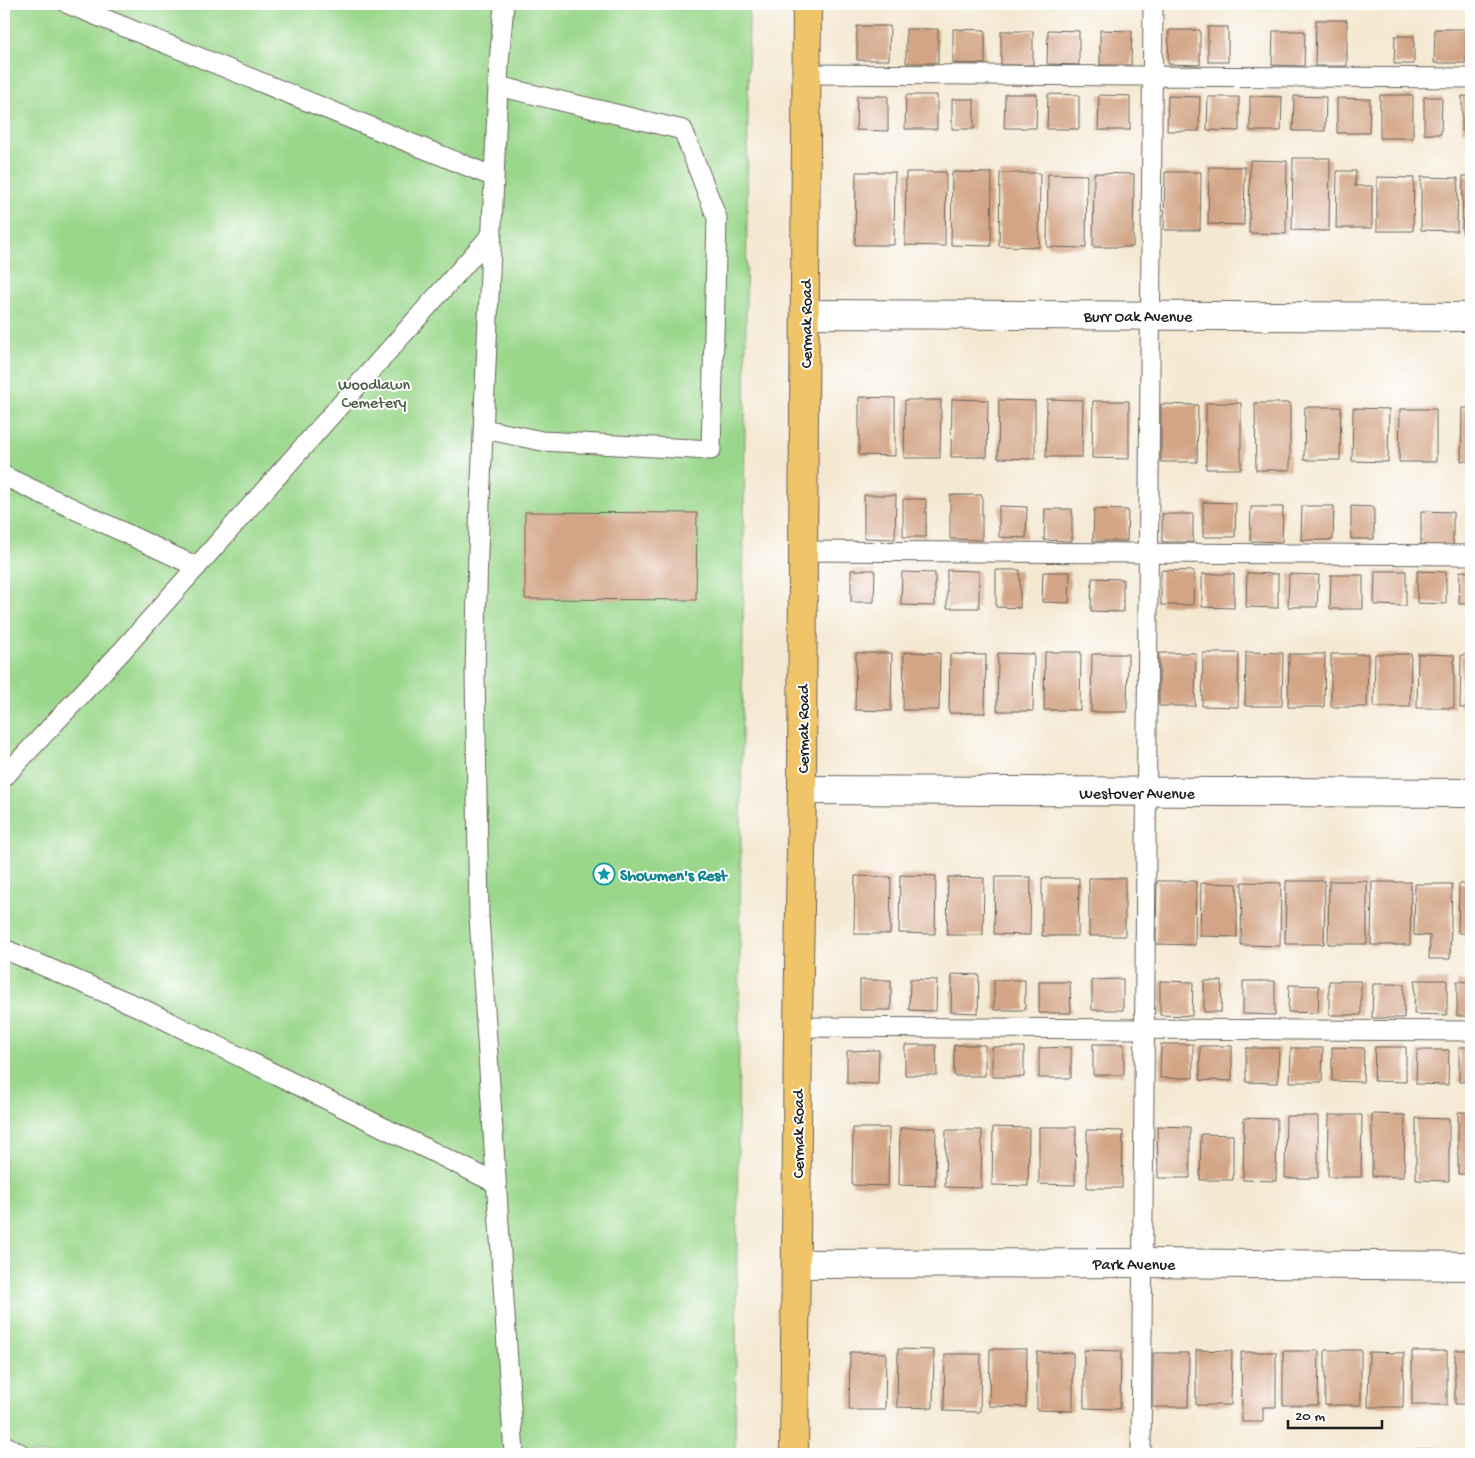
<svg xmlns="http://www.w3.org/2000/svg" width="1475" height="1458" font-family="'Gochi Hand',sans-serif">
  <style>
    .green { fill: #9ad78b; stroke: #5b7a54 }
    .building { fill: #d3a586 }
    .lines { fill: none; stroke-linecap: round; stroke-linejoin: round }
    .lane-casing { stroke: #68635b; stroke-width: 21 }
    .street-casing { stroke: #68635b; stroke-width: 30 }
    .primary-casing { stroke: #68635b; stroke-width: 30 }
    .lane { stroke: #fff; stroke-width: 19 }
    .street { stroke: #fff; stroke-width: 28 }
    .primary { stroke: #f0c469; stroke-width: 28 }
    .labels { text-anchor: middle; stroke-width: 4; stroke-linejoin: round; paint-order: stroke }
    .street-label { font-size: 16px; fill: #1c1c1c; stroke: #fff }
    .park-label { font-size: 16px; fill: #485d43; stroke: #fff }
    .culture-label { font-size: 16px; font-weight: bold; fill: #0d838f; stroke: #fff; text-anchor: start }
  </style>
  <rect width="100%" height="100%" fill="#fff"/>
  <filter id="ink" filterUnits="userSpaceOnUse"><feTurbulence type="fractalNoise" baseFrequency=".02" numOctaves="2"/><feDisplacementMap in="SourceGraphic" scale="10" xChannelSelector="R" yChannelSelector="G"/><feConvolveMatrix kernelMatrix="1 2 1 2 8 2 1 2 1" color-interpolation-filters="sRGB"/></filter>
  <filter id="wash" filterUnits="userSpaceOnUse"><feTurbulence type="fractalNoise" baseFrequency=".0096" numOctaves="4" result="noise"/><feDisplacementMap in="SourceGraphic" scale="20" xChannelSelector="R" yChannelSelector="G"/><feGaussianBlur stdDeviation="1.12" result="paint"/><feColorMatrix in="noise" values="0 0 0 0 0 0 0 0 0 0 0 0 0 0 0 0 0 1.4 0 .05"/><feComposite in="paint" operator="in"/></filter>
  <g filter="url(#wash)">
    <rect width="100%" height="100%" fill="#f4e8d1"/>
    <path class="green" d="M4 4H749L735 1454H4Z"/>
    <g id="blocks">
      <path class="building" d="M1316 20H1347V66H1315Z
        M857 26H890L889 60H857Z
        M1208 27H1228V62H1208Z
        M906 29H938V63H906Z
        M953 29 985 30V64L953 63Z
        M1435 29H1466V63H1434Z
        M1048 30 1079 31V65L1047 64Z
        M1100 30 1132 31 1131 65H1100Z
        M1169 30H1200V65L1168 64Z
        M1001 31H1033V65H1001Z
        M1273 31H1305L1304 66 1272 65Z
        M1395 36H1414V64H1394Z
        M1005 94H1037L1036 128H1004Z
        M1048 94 1079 95V129H1047Z
        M906 95H937V129H905Z
        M1099 95 1130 96V130H1098Z
        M1380 95H1413V138H1380Z
        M857 96H888V131L856 130Z
        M1168 96 1200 97 1199 131H1167Z
        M1250 96 1282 97 1281 131H1250Z
        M1294 96 1326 97 1325 131H1293Z
        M1462 96 1471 97V131H1462Z
        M1208 97H1239V131L1207 130Z
        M1424 97H1442L1441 134H1424Z
        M1337 98 1370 99 1369 133H1337Z
        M952 99H974V129H952Z
        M1293 158H1330L1329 231 1292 230Z
        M1250 160 1287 161 1286 234 1249 233Z
        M1209 167H1245L1244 225 1208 224Z
        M1337 171H1356L1355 186H1372V228H1336Z
        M856 172H895L894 245H855Z
        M906 172H946L945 246 905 245Z
        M952 172 992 173 991 246 951 245Z
        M1165 172H1201L1200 230H1164Z
        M1000 173H1040L1039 247 999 246Z
        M1094 173 1134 174 1133 247H1093Z
        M1048 174 1087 175 1086 248 1047 247Z
        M1463 176H1471V233H1462Z
        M1377 177 1414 178 1413 231H1377Z
        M1421 177 1458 178 1457 231 1421 230Z
        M859 397 895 398V456L859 455Z
        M952 399 988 400 987 457H951Z
        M1047 399 1083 400 1082 457H1046Z
        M905 400H941L940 458H904Z
        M999 400 1035 401V459L998 458Z
        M1093 401H1129V459L1092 458Z
        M1206 403H1241V469H1206Z
        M1255 403H1290V470H1256Z
        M1161 404 1198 405 1197 462H1161Z
        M1305 407H1341L1340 460H1304Z
        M1353 408 1389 409 1388 462 1352 461Z
        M1462 408H1471V461H1461Z
        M1400 409H1436V462H1399Z
        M864 495H896L895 539 864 538Z
        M950 495H982V540L950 539Z
        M903 499H926V537H903Z
        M1203 502 1236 503 1235 537H1203Z
        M999 506 1027 507 1026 538 999 537Z
        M1302 506H1334L1333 540H1301Z
        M1351 506 1374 507V539H1351Z
        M1251 507H1283L1282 542 1250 541Z
        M1045 509H1072V541L1044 540Z
        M1094 509 1128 510 1127 541H1093Z
        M1421 511 1453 512V546L1421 545Z
        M525 512 697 513 696 600 525 599Z
        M1162 514H1193V542H1162Z
        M851 570H875L874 602H851Z
        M947 570 979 571V608H947Z
        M996 570H1020V608L996 607Z
        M1161 570 1194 571 1193 605H1161Z
        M1375 571H1406V606L1374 605Z
        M1417 571 1446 572V604L1417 603Z
        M1460 571 1471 572V604H1459Z
        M902 572 935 573V606L901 605Z
        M1043 572H1070L1069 603 1042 602Z
        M1247 573 1278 574V608L1246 607Z
        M1202 574H1234V608L1202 607Z
        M1289 574 1319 575 1317 607H1288Z
        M1331 575H1363V609H1330Z
        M1092 578 1123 579V612L1091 611Z
        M904 652 940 653 939 710H903Z
        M1045 652H1081L1080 710H1044Z
        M1246 652 1283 653 1282 706H1245Z
        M856 653H892L891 711 855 710Z
        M998 653 1034 654 1033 711H997Z
        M1159 653H1196L1195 706H1159Z
        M1203 653H1239L1238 707 1202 706Z
        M950 654 986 655 985 713H949Z
        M1092 654H1128L1127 712H1091Z
        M1289 654H1325L1324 707H1288Z
        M1331 654H1368L1367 707H1331Z
        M1375 654H1411L1410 707H1374Z
        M1418 654 1454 655V708H1417Z
        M1461 655H1471V708H1460Z
        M900 875 936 876 935 934 899 933Z
        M855 876 891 877 890 934H854Z
        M948 877 984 878 983 935H947Z
        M995 877H1031L1030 935 994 934Z
        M1042 878H1079L1078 936H1042Z
        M1089 878H1125V936H1089Z
        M1157 881H1196L1195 945 1156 944Z
        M1286 881H1325L1324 944H1285Z
        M1329 881H1367V944H1328Z
        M1242 882 1281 883 1280 946 1241 945Z
        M1372 882H1411L1410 945H1371Z
        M1201 883 1237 884V937L1200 936Z
        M1415 884H1452L1450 959H1429L1430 936 1414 935Z
        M1459 884H1471V933H1458Z
        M952 974 979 975 978 1013 951 1012Z
        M910 979 937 980 936 1011 909 1010Z
        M1123 979V1010H1092V980Z
        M860 980H891V1010H860Z
        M994 980H1025V1010H994Z
        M1415 980H1447V1015L1414 1014Z
        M1160 981 1193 982 1192 1016 1160 1015Z
        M1204 981H1222L1221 1012H1204Z
        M1243 981H1275V1015L1243 1014Z
        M1329 981H1361V1015H1329Z
        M1457 981 1471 982V1016H1457Z
        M1039 982H1070L1071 1013H1039Z
        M1373 984H1404V1018H1372Z
        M1289 985 1319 986 1318 1013 1288 1012Z
        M1093 1044H1124V1075H1093Z
        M1161 1044H1193V1078H1160Z
        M905 1045H936L937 1075H905Z
        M954 1045H985V1076H954Z
        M1200 1046H1232V1081L1200 1080Z
        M992 1047H1024V1077H992Z
        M1071 1047V1078H1039V1048Z
        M1332 1047 1364 1048 1363 1082 1332 1081Z
        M1375 1047H1406V1082L1374 1081Z
        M1459 1047H1471V1082H1459Z
        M1246 1048H1279L1278 1083 1246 1082Z
        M1291 1048H1323L1322 1082H1290Z
        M879 1050 878 1084 847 1083V1051Z
        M1417 1050H1449L1448 1085 1416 1084Z
        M1458 1112H1471V1174H1458Z
        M1372 1114 1405 1115 1404 1177 1372 1176Z
        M1329 1115H1362L1361 1177H1328Z
        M1286 1116H1318V1178H1285Z
        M1244 1118 1277 1119 1276 1181 1243 1180Z
        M1416 1118 1449 1119V1181L1416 1180Z
        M1157 1126 1190 1127V1178H1158Z
        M993 1127 1029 1128 1028 1186 992 1185Z
        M1039 1127H1076L1075 1185 1039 1184Z
        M853 1128H889L888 1186 852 1185Z
        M900 1128H936L935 1186 899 1185Z
        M946 1130H982L981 1188 945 1187Z
        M1087 1130 1123 1131 1122 1188H1087Z
        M1201 1134 1233 1135V1180H1200Z
        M898 1349 934 1350 933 1408 897 1407Z
        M990 1349H1027L1026 1407 989 1406Z
        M1084 1350 1121 1351 1120 1409 1084 1408Z
        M1196 1350 1232 1351 1231 1405H1196Z
        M1325 1350H1361V1405H1325Z
        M1455 1350H1471V1404H1455Z
        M1283 1351H1319L1318 1405H1283Z
        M1412 1351H1447V1405H1412Z
        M850 1352 886 1353 885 1410H849Z
        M1037 1352 1073 1353V1411L1037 1410Z
        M1241 1352H1276V1407H1263V1422H1242Z
        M1369 1352 1404 1353 1403 1407H1368Z
        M1153 1353H1189L1188 1407H1153Z
        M945 1354H981L980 1412 944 1411Z
        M1413 1449H1434V1454H1413Z
        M849 1451 881 1452V1454H849Z"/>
    </g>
  </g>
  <g filter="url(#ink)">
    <use href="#blocks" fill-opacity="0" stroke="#68635b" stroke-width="1"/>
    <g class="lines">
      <g class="lane-casing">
        <path id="lane" d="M68 4 494 177
          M504 4 499 63 478 551 475 673 479 917 514 1454
          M807 74 1471 78
          M484 429 542 441 711 450 717 218 683 130 498 86
          M4 476 197 567
          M803 551 1471 555
          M4 777 122 651 492 234
          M4 949 141 1008 496 1183
          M798 1027 1471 1031
          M4 1445 21 1454
          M1141 1454 1153 4"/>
      </g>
      <g class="street-casing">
        <path id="street" d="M805 314 1471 317
          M802 790 1471 793
          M796 1264 1142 1263 1471 1266"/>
      </g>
      <g class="primary-casing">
        <path id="primary" d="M794 1454 798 1027 802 790 803 551 807 4"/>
      </g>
      <use href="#lane" class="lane"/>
      <use href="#street" class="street"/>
      <use href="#primary" class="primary"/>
    </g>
  </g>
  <defs>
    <g id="sight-ring" transform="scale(1.125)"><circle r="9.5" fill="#fff" stroke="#0f9aa8" stroke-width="1.5"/><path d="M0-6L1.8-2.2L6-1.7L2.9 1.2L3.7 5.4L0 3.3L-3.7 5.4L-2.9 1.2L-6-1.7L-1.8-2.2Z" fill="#0f9aa8"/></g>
  </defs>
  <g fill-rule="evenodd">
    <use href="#sight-ring" x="604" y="874"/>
  </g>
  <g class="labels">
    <g class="street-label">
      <text x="1138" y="321">Burr Oak Avenue</text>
      <text transform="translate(805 324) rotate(-90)" y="6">Cermak Road</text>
      <text transform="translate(802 729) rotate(-90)" y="6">Cermak Road</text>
      <text x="1137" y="798">Westover Avenue</text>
      <text transform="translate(797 1134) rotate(-90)" y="6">Cermak Road</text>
      <text x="1134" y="1269">Park Avenue</text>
    </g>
    <g class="park-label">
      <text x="374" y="389">Woodlawn<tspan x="374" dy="18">Cemetery</tspan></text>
    </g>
    <g class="culture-label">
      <text x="620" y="880">Showmen's Rest</text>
    </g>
  </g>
  <rect width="1475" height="1458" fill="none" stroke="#fff" stroke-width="20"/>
  <path d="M1288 1420v8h94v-8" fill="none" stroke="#1c1c1c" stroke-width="2.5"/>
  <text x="1295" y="1420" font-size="15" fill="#1c1c1c" stroke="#ffffff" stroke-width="4" paint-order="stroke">20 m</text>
</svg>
